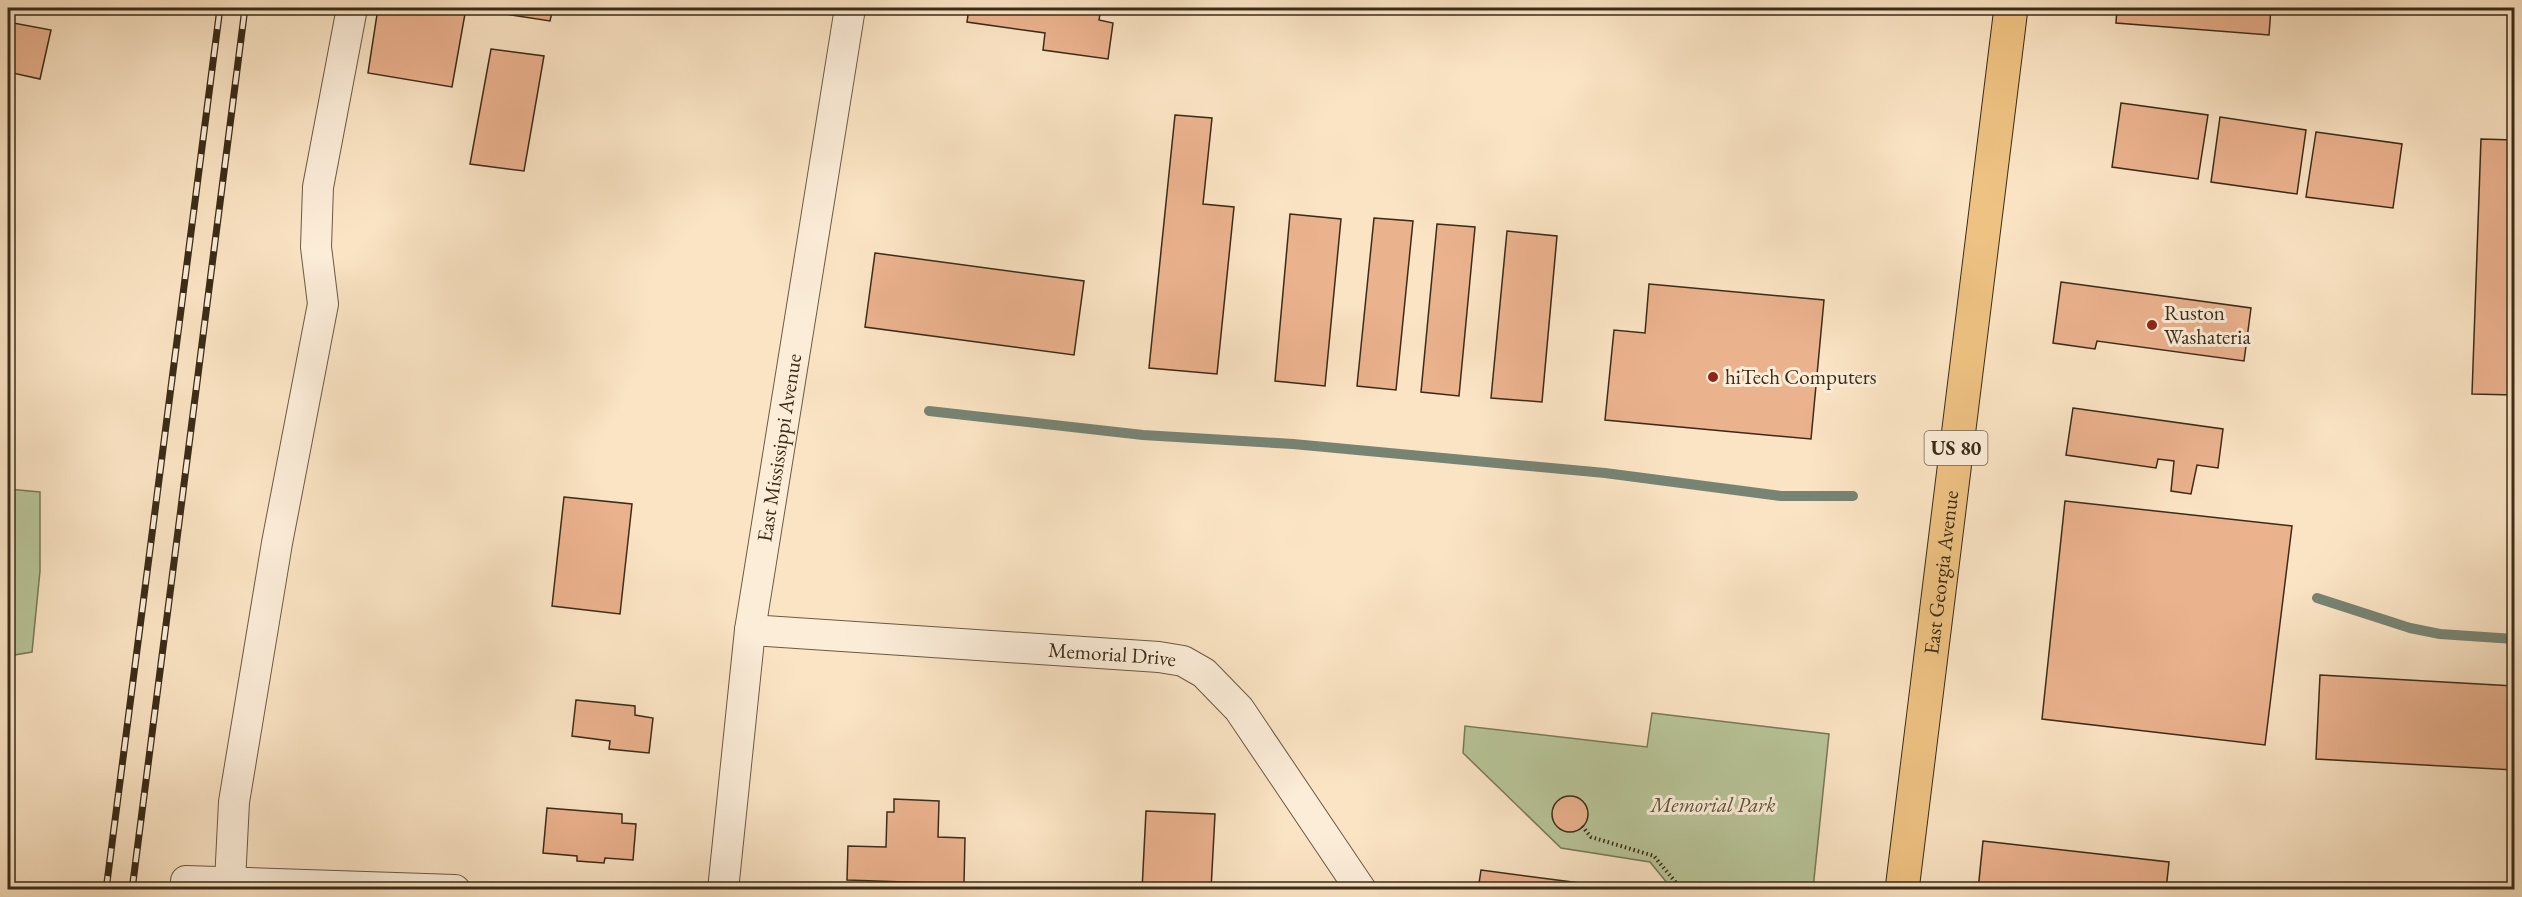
<svg xmlns="http://www.w3.org/2000/svg" width="2522" height="897" font-family="'EB Garamond',serif">
  <style>
    .green { fill: #b8c599; stroke: #797858; stroke-width: 1.5 }
    .lines { fill: none; stroke-linecap: round; stroke-linejoin: round }
    .stream { stroke: #778474; stroke-width: 10 }
    .building { fill: #ebb28e; stroke: #3a2c18; stroke-width: 1.5 }
    .street-casing { stroke: #6a5a43; stroke-width: 32 }
    .primary-casing { stroke: #3a2c18; stroke-width: 35 }
    .path { stroke: #3a2c18; stroke-width: 4; stroke-dasharray: 1.5 3; stroke-linecap: butt }
    .street { stroke: #fcedd9; stroke-width: 30 }
    .primary { stroke: #eec282; stroke-width: 33 }
    .rail-casing { stroke: #3a2c18; stroke-width: 7 }
    .rail { stroke: #fcedd9; stroke-width: 4.5; stroke-dasharray: 14; stroke-linecap: butt }
    .poi-dot { fill: #8f2418; stroke: #fcedd9; stroke-width: 2 }
    .labels { text-anchor: middle; stroke-width: 6; stroke-linejoin: round; paint-order: stroke }
    .shield { fill: #fcedd9; stroke: #746652; stroke-width: 1.5 }
    .shield-label { font-size: 20px; font-weight: bold; fill: #3a2c18 }
    .poi-label { font-size: 21px; fill: #3a2c18; stroke: #fcedd9; text-anchor: start }
    .street-label { font-size: 21px; fill: #3a2c18; stroke: #fcedd9 }
    .park-label { font-size: 21px; font-style: italic; fill: #5a5238; stroke: #fcedd9 }
  </style>
  <rect width="100%" height="100%" fill="#fbe4c4"/>
  <filter id="stains"><feTurbulence type="fractalNoise" baseFrequency=".00333" numOctaves="4"/><feColorMatrix values="0 0 0 0 .2 0 0 0 0 .09 0 0 0 0 .02 0 0 0 .5 -.17"/></filter>
  <radialGradient id="worn" r=".72"><stop offset=".6" stop-color="#630" stop-opacity="0"/><stop offset="1" stop-color="#630" stop-opacity=".3"/></radialGradient>
  <path class="green" d="M8 489 40 492V571L32 652 8 656Z
    M1652 713 1829 734 1813 889H1672L1650 862 1561 848 1463 753 1465 726 1647 747Z"/>
  <g class="lines">
    <path class="stream" d="M929 411 1143 435 1293 444 1605 473 1781 496H1853
      M2317 598 2410 628 2440 634 2514 639"/>
  </g>
  <path class="building" d="M378 8H553L550 21 466 8 452 87 368 73Z
    M969 8H1101L1099 20 1113 23 1108 59 1043 50 1045 33 967 22Z
    M2117 8H2271L2269 35 2116 23Z
    M8 22 51 30 40 79 8 72Z
    M491 49 544 56 524 171 470 164Z
    M2121 103 2208 115 2198 179 2112 167Z
    M1175 115 1212 118 1203 204 1234 207 1217 374 1149 368Z
    M2220 117 2306 130 2297 194 2211 182Z
    M2316 132 2402 144 2393 208 2306 197Z
    M2481 139 2514 140V395L2472 394Z
    M1290 214 1341 219 1325 386 1275 381Z
    M1374 218 1413 221 1396 390 1357 386Z
    M1437 224 1475 227 1459 396 1421 392Z
    M1507 231 1557 236 1542 402 1491 398Z
    M875 253 1084 281 1074 355 865 327Z
    M2061 282 2251 308 2244 361 2097 341 2095 349 2053 343Z
    M1649 284 1824 300 1811 439 1605 420 1614 330 1645 333Z
    M2073 408 2223 429 2218 468 2197 465 2191 494 2171 491 2174 461 2158 459 2156 468 2066 455Z
    M564 497 632 504 620 614 552 606Z
    M2065 501 2292 526 2265 745 2042 719Z
    M2320 675 2514 686V770L2316 759Z
    M576 700 635 706V715L653 718 649 753 609 749 610 741 572 736Z
    M1552 814a18 18 0 1 1 36 0a18 18 0 1 1-36 0Z
    M894 799 939 801 938 837 965 838 964 884 847 880 848 846 886 847 887 812H894Z
    M547 808 622 814V823L636 824 633 860 605 858 604 863 577 861V856L543 853Z
    M1146 811 1215 814 1211 890H1142Z
    M1983 841 2169 862 2166 890H1978Z
    M1481 870 1603 886V890H1478Z"/>
  <g class="lines">
    <g class="street-casing">
      <g id="street">
        <path id="s1" d="M750 630 1159 657 1183 661 1204 673 1239 709 1361 890"/>
        <path d="M186 881 455 890"/>
        <path d="M230 882 234 802 277 543 323 304 316 247 318 187 352 8"/>
        <path id="s2" d="M723 890 750 630 850 8"/>
      </g>
    </g>
    <g class="primary-casing">
      <g id="primary">
        <path id="s3" d="M1902 890 2011 8"/>
      </g>
    </g>
    <path class="path" d="M1582 826 1591 837 1654 856 1677 884V890"/>
    <use href="#street" class="street"/>
    <use href="#primary" class="primary"/>
    <g class="rail-casing">
      <path id="rail" d="M106 890 220 8
        M132 890 245 8"/>
    </g>
    <use href="#rail" class="rail"/>
  </g>
  <g class="poi-dot">
    <circle cx="2152" cy="325" r="6"/>
    <circle cx="1713" cy="377" r="6"/>
  </g>
  <g class="labels">
    <rect class="shield" x="1924.5" y="431" width="63" height="34" rx="4.5"/>
    <g class="shield-label">
      <text x="1956" y="455">US 80</text>
    </g>
    <g class="poi-label">
      <text x="2164" y="320">Ruston<tspan x="2164" dy="24">Washateria</tspan></text>
      <text x="1725" y="384">hiTech Computers</text>
    </g>
    <g class="street-label">
      <text dy="7" stroke="none"><textPath href="#s2" startOffset="446">East Mississippi Avenue</textPath></text>
      <text dy="7" stroke="none"><textPath href="#s3" startOffset="320">East Georgia Avenue</textPath></text>
      <text dy="7" stroke="none"><textPath href="#s1" startOffset="363">Memorial Drive</textPath></text>
    </g>
    <g class="park-label">
      <text x="1713" y="812">Memorial Park</text>
    </g>
  </g>
  <rect width="2522" height="897" fill="none" stroke="#fbe4c4" stroke-width="30"/>
  <rect x="9" y="9" width="2504" height="879" fill="none" stroke="#3a2c18" stroke-width="3"/>
  <rect x="15" y="15" width="2492" height="867" fill="none" stroke="#3a2c18" stroke-width="1.5"/>
  <rect width="100%" height="100%" filter="url(#stains)"/>
  <rect width="100%" height="100%" fill="url(#worn)"/>
</svg>
